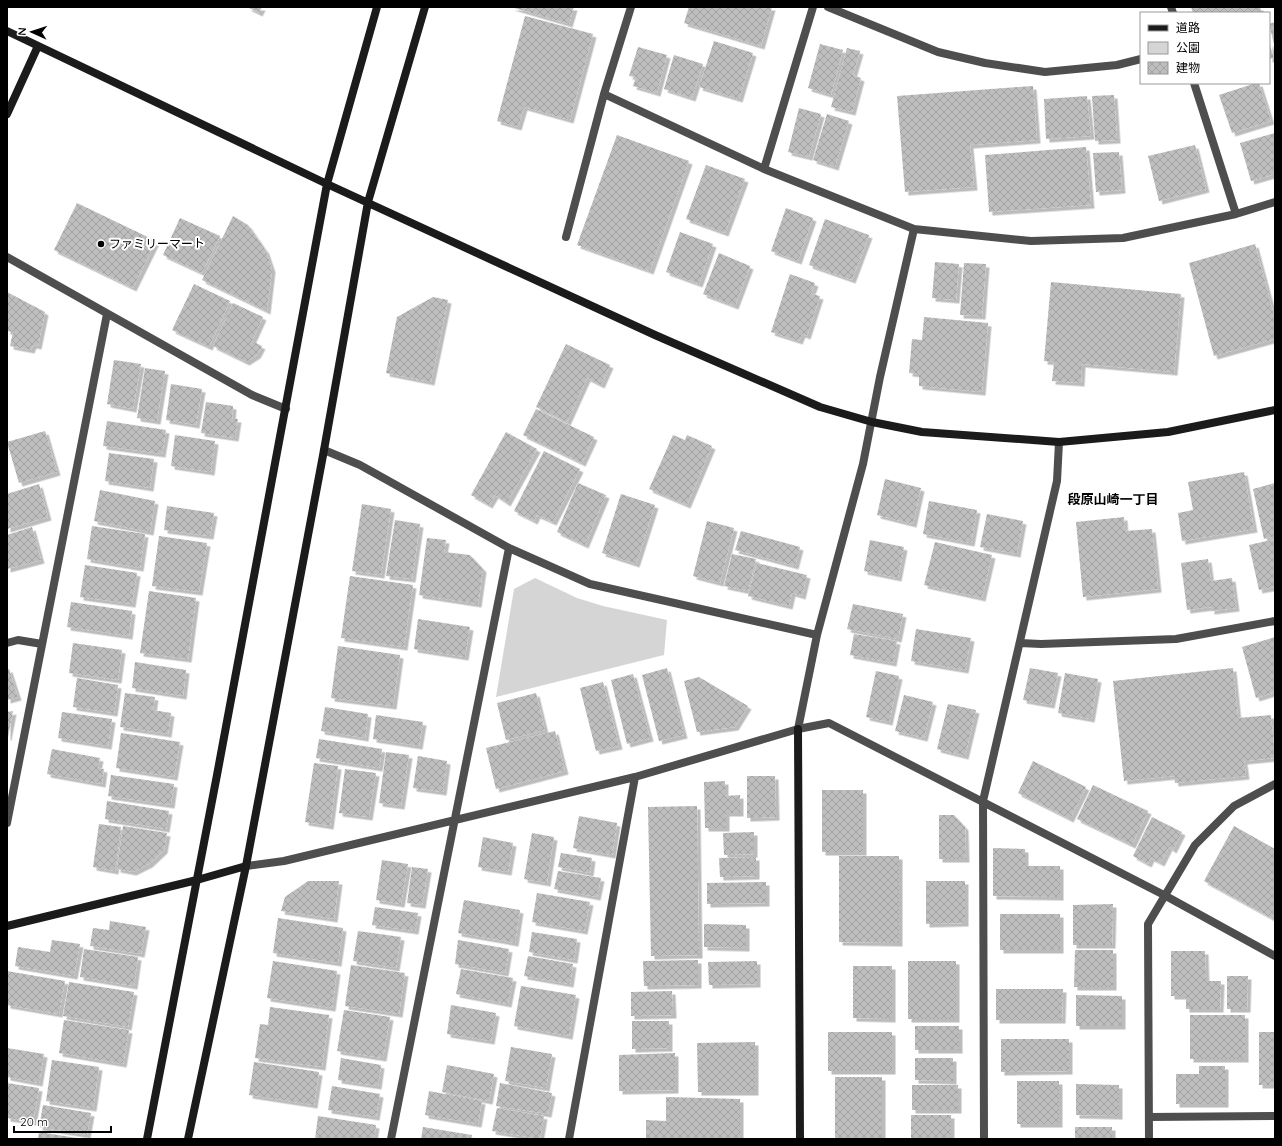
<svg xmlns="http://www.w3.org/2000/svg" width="1282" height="1146" font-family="Quicksand,'Noto Sans JP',sans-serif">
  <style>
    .green { fill: #d5d5d5 }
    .building { fill: url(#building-cross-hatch); filter: url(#shadow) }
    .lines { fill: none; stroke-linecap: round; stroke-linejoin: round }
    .street { stroke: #4e4e4e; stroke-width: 8 }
    .secondary { stroke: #1b1b1b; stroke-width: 8 }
    .poi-dot { fill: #000; stroke: #fff; stroke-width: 1.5 }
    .labels { text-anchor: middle; stroke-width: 4; stroke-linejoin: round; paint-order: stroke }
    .poi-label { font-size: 12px; fill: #000; stroke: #fff; text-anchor: start }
    .neighbourhood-label { font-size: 13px; font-weight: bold; fill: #000; stroke: #fff }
  </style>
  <defs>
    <pattern id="building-cross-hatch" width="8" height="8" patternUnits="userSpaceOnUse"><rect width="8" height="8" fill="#bebebe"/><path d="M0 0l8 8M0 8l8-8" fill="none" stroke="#a2a2a2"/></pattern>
    <filter id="shadow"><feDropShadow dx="3.5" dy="3.5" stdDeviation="0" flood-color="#0004"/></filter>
  </defs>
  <rect width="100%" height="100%" fill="#fff"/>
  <path class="green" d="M535 578 577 598 603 606 667 620 664 655 496 697 514 589Z"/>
  <path class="building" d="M247 7H262L259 13Z
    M511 7H574L569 24Z
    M689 7H772L761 46 684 23Z
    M1191 7H1260L1262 13H1193Z
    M525 16 593 34 570 120 524 107 518 127 497 121Z
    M1275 22V48L1269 24Z
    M714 41 753 53 739 99 699 87Z
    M1269 42 1274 58 1269 59Z
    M820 44 843 50 831 95 808 88Z
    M638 47 667 55 657 93 633 86 636 77 629 76Z
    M847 48 860 51 853 75 861 78 852 112 831 107Z
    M674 55 703 64 692 98 664 89Z
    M1256 83H1259L1271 121 1232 133 1219 95Z
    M1033 86 1037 140 970 145 974 187 905 192 897 96Z
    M1114 95 1117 140 1095 141 1092 96Z
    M1087 96 1091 136 1046 139 1044 99Z
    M799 108 821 114 809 157 788 152Z
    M827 114 849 121 835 167 813 160Z
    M1275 133V174L1251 181 1240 143Z
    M617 135 689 161 650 271 577 245Z
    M1195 145 1206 189 1159 201 1148 156Z
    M1086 147 1091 205 989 212 985 155Z
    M1119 152 1122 190 1096 192 1093 153Z
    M706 165 745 179 725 233 686 219Z
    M77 203 156 241 133 288 54 250Z
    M786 208 813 218 798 261 771 251Z
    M233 216 248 225 266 251 272 269 267 311 202 280Z
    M180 218 220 236 202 273 163 255Z
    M825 219 869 235 852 280 809 265Z
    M680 232 713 244 699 284 666 272Z
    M1255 244 1275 319V339L1214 356 1189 263Z
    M719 253 750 266 735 306 703 294Z
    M935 262 959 264 956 300 932 298Z
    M964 263 986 264 982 316 960 315Z
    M790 274 815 283 811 294 820 296 807 336 802 334 799 341 771 332Z
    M1051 282 1181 294 1174 372 1082 364 1081 383 1052 381 1054 362 1044 361Z
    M194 284 230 301 209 347 172 330Z
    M7 292 45 312 38 346 33 345 31 350 10 346 13 332 7 331Z
    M433 297 448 300 431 382 386 373 397 317Z
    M233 303 263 317 252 341 262 346 257 355 246 362 213 346Z
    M924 317 988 323 982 392 919 386V374L909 373 912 339 922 340Z
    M566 344 610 365 601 385 587 378 567 422 536 407Z
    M114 360 141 364 133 409 107 404Z
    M145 368 165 371 157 421 137 418Z
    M171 384 202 389 196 425 166 420Z
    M206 402 233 406 232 419H238L235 438 201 433Z
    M536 409 594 437 582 463 523 435Z
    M107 421 166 430 162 454 103 446Z
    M45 431 57 472 19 483 7 442Z
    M506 432 537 449 507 503 495 495 489 505 471 495Z
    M175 435 215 441 211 472 171 466Z
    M673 435 685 440 687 435 712 446 687 505 649 489Z
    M544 451 580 469 553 522 537 515 534 521 514 511Z
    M109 453 154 459 150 488 105 481Z
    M1244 472 1254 529 1182 541 1178 513 1193 510 1188 482Z
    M885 479 921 488 913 524 877 515Z
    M578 483 606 495 585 545 557 532Z
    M1275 483V536L1264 539 1253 489Z
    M39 484 48 517 7 529V494Z
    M100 490 155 501 150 532 94 521Z
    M621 494 655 505 636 564 602 553Z
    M929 501 977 510 971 543 923 534Z
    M362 504 391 509 381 575 352 571Z
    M167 506 214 513 210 536 164 530Z
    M987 514 1023 521 1017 554 980 547Z
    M1124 517 1125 531 1152 529 1158 589 1083 597 1076 522Z
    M395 520 420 524 412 579 386 576Z
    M707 521 734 528 720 583 693 576Z
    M92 526 145 534 140 568 87 559Z
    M32 527 41 560 7 569V535Z
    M741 531 800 547 795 566 735 550Z
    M159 536 207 543 199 592 152 586Z
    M427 538 446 540 444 552 470 555 483 569 478 604 419 595Z
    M1275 539V587L1259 590 1249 545Z
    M870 540 904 547 898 578 864 571Z
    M935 542 992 555 982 598 924 585Z
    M732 554 756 559 748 591 724 586Z
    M1208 559 1211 581 1232 578 1236 608 1211 611V607L1187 610 1181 563Z
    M757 563 807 575 802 596 792 593 789 606 748 596Z
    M85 565 137 573 132 604 80 597Z
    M350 576 413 585 404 647 341 638Z
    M149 591 196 598 188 659 140 653Z
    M71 602 132 611 129 636 67 627Z
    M853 604 903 614 898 639 847 629Z
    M418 619 470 627 465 657 414 649Z
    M916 629 971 638 965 670 911 661Z
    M854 634 897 641 893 663 850 655Z
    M1275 637V692L1256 698 1242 647Z
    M73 643 122 650 118 680 69 673Z
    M338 646 400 655 393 706 331 698Z
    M135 662 186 670 183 696 132 688Z
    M667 668 684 735 659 741 642 675Z
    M1030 668 1058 673 1051 705 1023 700Z
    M1233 668 1238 718 1271 715 1275 758 1244 761 1246 776 1175 783 1174 776 1124 781 1113 681Z
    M7 669H9L18 697 7 700Z
    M876 671 899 676 889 722 866 717Z
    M1065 673 1098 679 1091 719 1058 713Z
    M633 674 650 738 627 744 611 680Z
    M699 677 748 706 735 727 697 732 684 681Z
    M77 678 118 685 114 713 73 707Z
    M603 682 619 746 596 751 580 688Z
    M125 693 155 697 153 710 171 713 168 734 120 727Z
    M536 693 545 730 506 740 497 703Z
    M904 695 933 702 924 738 895 731Z
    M948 704 976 710 965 756 937 749Z
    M325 707 368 714 365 738 321 731Z
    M13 711 8 737H7V712Z
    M62 712 112 719 108 746 58 738Z
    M376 715 423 722 419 746 373 739Z
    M555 731 565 771 496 789 486 748Z
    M121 733 180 742 174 777 116 768Z
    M319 739 382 749 379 768 316 758Z
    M52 749 100 758 98 768 104 769 102 784 47 774Z
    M386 752 409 755 401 806 379 803Z
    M418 756 447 761 443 792 413 788Z
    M1033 761 1086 787 1070 819 1018 793Z
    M314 763 338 766 330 826 305 822Z
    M345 769 376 773 369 817 339 813Z
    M111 775 174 784 171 805 108 796Z
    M747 776H775L776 817 747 818Z
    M725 781V796L740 795V813H726V828H705L704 782Z
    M1093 785 1148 811 1132 845 1077 819Z
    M822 790H863V852H822Z
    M107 801 169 811 166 829 105 819Z
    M697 806 699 955 651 956 648 807Z
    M939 815H954L965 827 966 859H939Z
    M579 816 617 823 612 855 573 848Z
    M1152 817 1182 832 1173 850 1169 847 1161 863 1151 858 1148 864 1133 856Z
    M99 824 121 827 115 871 93 867Z
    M123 826 167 833 164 850 149 864 133 872 117 869Z
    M1234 826 1275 849V920L1204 881Z
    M754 832V854L724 855 723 833Z
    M532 833 554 837 547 883 524 879Z
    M483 837 513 843 508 872 478 867Z
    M993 848 1025 849V866H1060V897L993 896Z
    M561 853 592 858 590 873 558 867Z
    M839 856H899V943L839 942Z
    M756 857V876L720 877 719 858Z
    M382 860 408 864 401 904 376 900Z
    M412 867 428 869 422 905 407 903Z
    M558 871 601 878 597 897 554 889Z
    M308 881H339L334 919 281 911 285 897Z
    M926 881H965V923L926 924Z
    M766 882V903L707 904V883Z
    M537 893 590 902 584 931 532 922Z
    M464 900 520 910 515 943 458 933Z
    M1113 904 1112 945H1073V905Z
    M375 907 418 913 415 931 372 925Z
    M1000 914H1060V950H1000Z
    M278 918 343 928 338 963 273 953Z
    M110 921 146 927 141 954 90 946 93 928 109 930Z
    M704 924 746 925V948L704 947Z
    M358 931 401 937 396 968 353 961Z
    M532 932 577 939 574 960 529 952Z
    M52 940 80 944 74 976 15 966 18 947 50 952Z
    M458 940 509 949 505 973 455 964Z
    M84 949 138 957 134 986 80 977Z
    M1075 950H1113V987H1074Z
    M1171 951H1205L1206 981H1221L1220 1009H1186V996H1171Z
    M528 956 573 964 570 984 524 976Z
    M698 960V985L644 986 643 961Z
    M273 961 337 971 332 1008 267 998Z
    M757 961V984L709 985 708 962Z
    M908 961H956V1019H908Z
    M351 965 405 973 399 1014 345 1006Z
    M853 966H892V1019L853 1018Z
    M461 969 513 978 508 1004 456 994Z
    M7 971 65 981 59 1014 7 1005Z
    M1227 976H1248L1247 1009H1227Z
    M69 982 134 992 128 1027 63 1016Z
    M521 986 576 995 569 1036 514 1026Z
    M996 989H1063L1062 1020H996Z
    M672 991 673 1015 631 1016V992Z
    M1076 995 1122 996V1026H1076Z
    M451 1005 496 1013 491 1041 447 1034Z
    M270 1007 329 1015 322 1067 255 1058 260 1024 268 1025Z
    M344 1010 390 1017 383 1058 337 1051Z
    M1190 1015H1245V1059H1190Z
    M64 1020 129 1030 123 1064 59 1053Z
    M632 1021H669V1048L632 1049Z
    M915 1026H959V1050H915Z
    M828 1032H892V1071H828Z
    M1259 1032H1275V1085H1259Z
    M1001 1039H1069V1071L1001 1072Z
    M755 1042V1092H698L697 1043Z
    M511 1047 552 1054 546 1088 505 1081Z
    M7 1048 44 1054 39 1083 7 1077Z
    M675 1053V1090L619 1091V1055Z
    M341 1058 381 1065 378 1086 338 1080Z
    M915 1058H953V1081L915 1080Z
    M52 1060 99 1067 93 1108 46 1101Z
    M254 1062 319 1072 314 1105 249 1095Z
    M447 1065 494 1074 489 1101 442 1092Z
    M1199 1066H1225V1104H1176V1074H1199Z
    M835 1077H882V1139H835Z
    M1017 1081H1059V1124H1017Z
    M7 1083 39 1088 33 1122 7 1118Z
    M500 1083 552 1093 548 1114 496 1106Z
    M1076 1084 1119 1085V1116L1076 1115Z
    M912 1085H958V1110H912Z
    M332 1086 380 1094 376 1117 328 1110Z
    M429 1091 482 1101 478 1124 425 1115Z
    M666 1097 740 1099V1139H646V1120L666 1121Z
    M43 1105 91 1113 87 1135 39 1127Z
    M497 1108 544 1116 540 1139 492 1131Z
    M911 1115H951V1139H911Z
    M318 1116 376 1125 374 1139H315Z
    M423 1127 472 1135 471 1139H421Z
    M1075 1127H1112V1139H1075Z
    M39 1132 77 1138V1139H38Z"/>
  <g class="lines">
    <path class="street" d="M828 7 938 52 985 63 1045 72 1117 65 1141 59
      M1171 7 1173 13
      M1194 83 1236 214
      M604 94 764 169 914 229 1031 241 1123 238 1236 214 1275 202
      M764 169 813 7
      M566 237 604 94 631 7
      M7 257 252 395 286 409
      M324 450 360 465 509 548 590 584 817 635
      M7 643 18 640 42 644
      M1020 643 1041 644 1176 639 1275 621
      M798 729 817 635 863 464 880 377 914 229
      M7 823 107 314
      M246 866 284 861 635 777 798 729 829 723 1164 895 1275 956
      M1149 1117 1275 1116
      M391 1139 509 548
      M569 1139 635 777
      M984 1139 983 801 1057 481 1059 442
      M1149 1139 1148 924 1195 845 1234 806 1275 784"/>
    <path class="secondary" d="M7 31 327 184 655 335 820 407 872 422 922 432 1059 442 1168 432 1275 410
      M7 114 38 46
      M798 729 800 1139
      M7 926 197 880 246 866
      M147 1139 217 775 327 184 377 7
      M188 1139 246 866 324 450 368 202 425 7"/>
  </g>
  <circle class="poi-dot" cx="101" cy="244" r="4"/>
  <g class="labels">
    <g class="poi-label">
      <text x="109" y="248">ファミリーマート</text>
    </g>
    <g class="neighbourhood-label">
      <text x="1113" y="504">段原山崎一丁目</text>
    </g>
  </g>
  <rect width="1282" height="1146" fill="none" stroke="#000000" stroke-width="16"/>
  <rect x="1140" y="12" width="130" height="72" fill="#ffffff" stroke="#999999"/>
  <rect x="1148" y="25" width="20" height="6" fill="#1b1b1b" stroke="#999999"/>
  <text x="1176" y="32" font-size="12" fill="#000000">道路</text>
  <rect x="1148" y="42" width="20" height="12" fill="#d5d5d5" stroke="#999999"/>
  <text x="1176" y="52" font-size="12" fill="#000000">公園</text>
  <rect x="1148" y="62" width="20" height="12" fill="url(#building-cross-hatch)" stroke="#999999"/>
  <text x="1176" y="72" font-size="12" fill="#000000">建物</text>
  <g transform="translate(32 32) rotate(273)" stroke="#ffffff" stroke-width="3" paint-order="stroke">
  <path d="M0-3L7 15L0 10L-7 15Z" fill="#000000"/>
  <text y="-6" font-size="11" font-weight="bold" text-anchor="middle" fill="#000000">N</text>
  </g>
  <path d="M14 1126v6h97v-6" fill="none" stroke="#000000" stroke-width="2"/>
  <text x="20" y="1126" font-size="12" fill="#000000" stroke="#ffffff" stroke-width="3" paint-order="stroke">20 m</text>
</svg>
